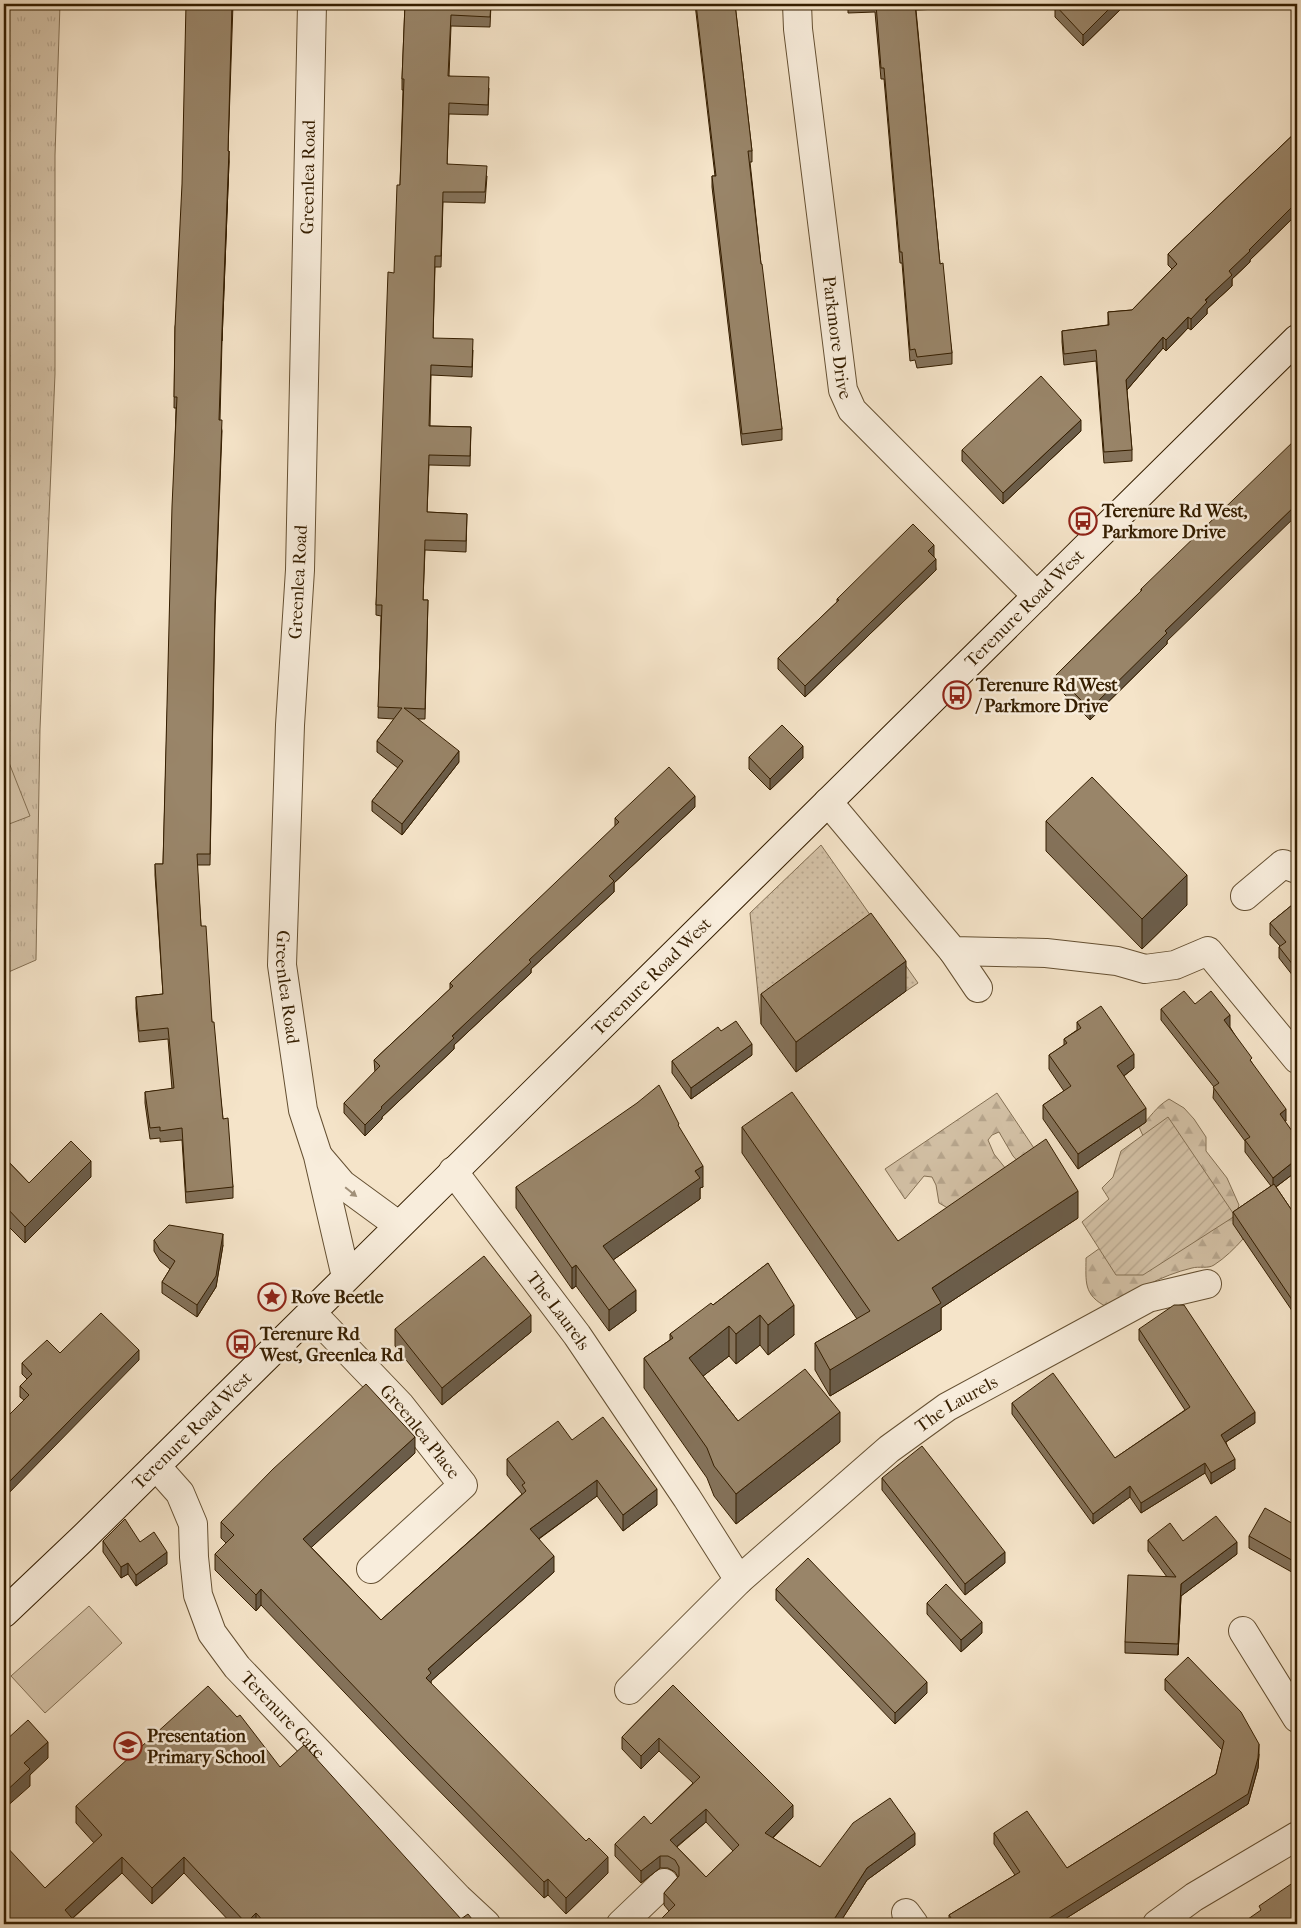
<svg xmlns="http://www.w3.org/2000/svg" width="1301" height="1928" font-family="'IM FELL French Canon',serif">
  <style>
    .grass { fill: url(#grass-dots); stroke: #847054 }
    .forest { fill: url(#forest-firs); stroke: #847054 }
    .park { fill: url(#park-tufts); stroke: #847054 }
    .garden { fill: url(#garden-furrows); stroke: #847054 }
    .pitch { fill: #d4c2a7; stroke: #847054 }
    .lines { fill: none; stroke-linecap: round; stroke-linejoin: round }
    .street-casing { stroke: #655032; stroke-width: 30 }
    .secondary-casing { stroke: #351e00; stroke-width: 30 }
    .street { stroke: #f8eddc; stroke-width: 28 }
    .secondary { stroke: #f8eddc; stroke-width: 28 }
    .wall { fill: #84725a; stroke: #351e00; fill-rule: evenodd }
    .shaded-wall { fill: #6b5d4a; stroke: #351e00 }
    .building { fill: #998569; stroke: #351e00; fill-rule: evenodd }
    .oneway { fill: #a09079 }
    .labels { text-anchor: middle; stroke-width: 5; stroke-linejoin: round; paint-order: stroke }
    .street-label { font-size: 18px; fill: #351e00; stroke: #f8eddc }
    .poi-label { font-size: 18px; font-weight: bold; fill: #351e00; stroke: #f8eddc; text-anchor: start }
  </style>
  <defs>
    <pattern id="grass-dots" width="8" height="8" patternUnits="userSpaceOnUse" patternTransform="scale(1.25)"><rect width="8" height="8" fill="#d4c2a7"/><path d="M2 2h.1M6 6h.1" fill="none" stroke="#b7a68e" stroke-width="1.8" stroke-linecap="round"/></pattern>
    <pattern id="forest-firs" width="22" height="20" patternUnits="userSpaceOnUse" patternTransform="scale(1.25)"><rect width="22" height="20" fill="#d4c2a7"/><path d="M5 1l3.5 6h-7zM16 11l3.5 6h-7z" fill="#b7a68e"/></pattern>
    <pattern id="park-tufts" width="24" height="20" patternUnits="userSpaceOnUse" patternTransform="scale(1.25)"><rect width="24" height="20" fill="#d4c2a7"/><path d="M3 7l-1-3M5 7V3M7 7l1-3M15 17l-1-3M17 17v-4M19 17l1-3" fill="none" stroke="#b7a68e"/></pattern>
    <pattern id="garden-furrows" width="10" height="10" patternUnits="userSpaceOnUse" patternTransform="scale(1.25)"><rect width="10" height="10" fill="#d4c2a7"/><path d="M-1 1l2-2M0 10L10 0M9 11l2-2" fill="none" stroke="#b7a68e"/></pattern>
  </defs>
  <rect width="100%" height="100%" fill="#f5e4c9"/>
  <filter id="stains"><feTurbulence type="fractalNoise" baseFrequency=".004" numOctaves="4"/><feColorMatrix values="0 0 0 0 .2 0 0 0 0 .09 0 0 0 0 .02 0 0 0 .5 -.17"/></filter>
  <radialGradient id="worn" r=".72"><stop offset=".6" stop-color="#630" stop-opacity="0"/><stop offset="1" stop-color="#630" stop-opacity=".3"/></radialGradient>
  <path class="grass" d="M821 845 918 983 906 991 870 943 761 1024 750 913Z"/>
  <path class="forest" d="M997 1093 1046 1166H1022L1013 1156 999 1132 992 1135 988 1140 994 1154 1006 1169 953 1211 939 1203 936 1185 932 1177 924 1176 905 1199 885 1169Z
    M1169 1099 1184 1108 1194 1119 1206 1137V1151L1227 1178 1239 1205 1234 1223 1243 1239C1235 1248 1225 1258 1214 1265 1208 1269 1199 1266 1192 1268 1162 1275 1133 1292 1107 1307 1083 1295 1086 1282 1086 1258L1107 1243 1144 1138 1139 1127C1152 1117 1154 1108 1169 1099Z"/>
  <path class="park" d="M4 4H60L55 155V374L40 729 36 960 4 974Z"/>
  <path class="garden" d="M1168 1117 1235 1216 1143 1275H1116L1082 1222 1109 1199 1102 1188 1113 1177 1121 1151Z"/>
  <path class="pitch" d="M4 750 30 816 4 826Z
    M89 1606 122 1643 45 1713 11 1676Z"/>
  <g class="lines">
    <g class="street-casing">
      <g id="street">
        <path id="s1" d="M312 4 300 570 290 725 282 965 303 1110 318 1156 346 1277"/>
        <path id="s2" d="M797 4 798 29 843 390 852 410 1037 596"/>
        <path d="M828 802 953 951 1046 953 1117 961 1145 969 1175 965 1208 951 1297 1059"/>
        <path d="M1245 896 1283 864 1297 869"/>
        <path d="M953 951 978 988"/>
        <path d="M319 1157 342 1184 398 1225"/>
        <path id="s3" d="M453 1171 577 1335 687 1498 739 1580"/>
        <path id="s4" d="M311 1312 400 1405 463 1485 371 1569"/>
        <path id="s5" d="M156 1466 180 1493 193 1524 194 1557 198 1595 212 1633 237 1667 458 1898 486 1924"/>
        <path d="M1243 1631 1297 1718"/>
        <path id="s6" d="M629 1690 739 1580 889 1449 947 1407 1148 1298 1207 1284"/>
        <path d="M906 1913 914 1924"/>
        <path d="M621 1924 664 1883"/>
        <path d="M1157 1924 1194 1897 1297 1836"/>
      </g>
    </g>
    <g class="secondary-casing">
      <g id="secondary">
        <path id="s7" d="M4 1613 82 1539 1297 339"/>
      </g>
    </g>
    <use href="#street" class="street"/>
    <use href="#secondary" class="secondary"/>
  </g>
  <path class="wall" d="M233 4 228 151 229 162 222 341 220 420 222 431 215 615 210 865H197L201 926 223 1119 233 1187V1198L186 1203 182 1140 160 1142V1138L150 1139 145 1103V1092L172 1089 168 1039 139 1042 136 1008V997L163 994 155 875V864H163L176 408H174L175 327Z
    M405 4H491L490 27 451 26 449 76 489 88 488 115 449 114 447 164 487 176 485 203 443 202 441 267H435L433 338 473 350 472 377 431 375 430 426 471 427 470 466 429 465 427 512 467 514 466 552 425 550 423 600H428L425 719H418L459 762 402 835 372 811V801L398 768 377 752V741L394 719 378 718 381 616 376 615V605L400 185 403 90H402V79Z
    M695 4H735L752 151V162H750L761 264 782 429V440L742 445 712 187V176H715Z
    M848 4H939V9L916 10 940 264 952 353V364L917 368 915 360 910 361 902 263H900L884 79H881L875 12 848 13Z
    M1056 4H1126L1083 46 1055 17V5Z
    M1297 131V214L1250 260V262L1232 279V286L1207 309V314L1191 330 1188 328 1166 351 1163 348 1127 390 1132 450V461L1104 463 1096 361 1064 365 1062 342V331L1108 325V312L1132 310 1172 269 1168 265V254Z
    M1081 431 1003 504 962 461V450Z
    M934 556 936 570 805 697 778 669V658L837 602V599Z
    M1141 589 1167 641V644L1090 720 1056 686V675L1141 591Z
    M749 757 803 758 770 790 749 769Z
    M695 807 614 883V892L531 969V973L454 1045V1049L382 1117V1119L365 1136 344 1113V1103L375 1072 374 1060 450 989V983L615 827V818Z
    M1046 821 1187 905 1142 949 1046 851Z
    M1297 901V981L1279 958V947L1280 946 1270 935V923Z
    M906 991 796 1072 761 1024V994Z
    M1195 1004 1230 1027 1252 1063 1286 1121 1285 1122 1297 1138V1171L1276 1187 1297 1218V1318L1233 1224V1212L1271 1186 1245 1152V1141L1213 1098 1214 1087 1161 1020V1009Z
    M1077 1022 1134 1068 1124 1076 1146 1122 1078 1169 1043 1119V1105L1064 1091 1049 1069V1055L1064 1045V1039L1077 1030Z
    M721 1031 752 1055 691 1099 672 1073V1061Z
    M679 1127 703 1187 700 1188V1199L613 1260 636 1311 609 1331 576 1286 572 1289 516 1208V1187Z
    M742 1127 898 1241 1078 1218 941 1308V1330L830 1396 815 1370V1343L857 1319 742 1153Z
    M4 1157 29 1183 91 1177 25 1243 4 1222Z
    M154 1240 223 1245 216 1287 197 1317 162 1293V1282L170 1269 160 1261 154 1251Z
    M768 1263 794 1335 768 1355 760 1345 736 1364 729 1356 703 1376 738 1421 840 1442 736 1524 714 1496 707 1478 644 1388V1358L670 1340V1334L713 1305Z
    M395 1329 531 1332 442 1405 395 1346Z
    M1139 1329 1255 1423 1226 1442 1235 1469 1211 1484 1205 1473 1141 1513 1130 1497 1093 1524 1012 1414V1403L1115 1458 1185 1410 1139 1340Z
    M60 1353 139 1360 24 1400 20 1397V1386L27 1379 22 1374V1363Z
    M572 1440 657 1505 623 1531 597 1496 539 1539 554 1572 431 1681V1684L608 1873 566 1914 548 1895 544 1898 408 1759 261 1605 256 1611 215 1570V1554L226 1543 221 1538V1522L415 1453 311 1547 381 1620 522 1494 507 1475V1459Z
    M882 1478 1005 1563 965 1595 882 1490Z
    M1297 1526V1575L1249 1548V1536Z
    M1148 1540 1183 1541 1237 1554 1181 1596 1178 1655 1125 1653V1642L1167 1577 1148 1551Z
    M103 1541 140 1542 167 1564 136 1586 128 1574 121 1578 103 1552Z
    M776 1589 927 1693 895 1724 776 1600Z
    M927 1603 982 1633 961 1652 927 1614Z
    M1165 1679 1259 1754 1258 1768 1248 1804 1057 1924H949V1915L1015 1875 994 1844V1833L1067 1868 1216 1774 1222 1750 1165 1690Z
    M673 1685 793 1817 773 1838 820 1867 915 1845 867 1880 839 1924H656L669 1911 664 1905V1893L678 1877 675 1872 668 1868H660L641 1883 615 1856V1844L651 1824 693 1783 659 1751 641 1769 622 1749V1737ZM706 1822 733 1851 706 1877 677 1847Z
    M280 1767 461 1919 476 1924H232L184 1873 152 1904 122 1873 72 1919 45 1888 94 1843 76 1823V1806Z"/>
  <path class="shaded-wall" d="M1114 4H1126L1083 46V35Z
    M229 151V162L222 341V330Z
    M1297 202V214L1250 260V262L1232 279V286L1207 309V314L1191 330V319L1229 271 1249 250Z
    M1188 317V328L1166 351V340Z
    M1163 337V348L1126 391V380Z
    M1081 420V431L1003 504V493Z
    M1297 504V515L1167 641V644L1090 720V709L1165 631Z
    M934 545V556L928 562V551Z
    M936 559V570L805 697V686Z
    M803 746V758L770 790V779Z
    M459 751V762L402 835V824Z
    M695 796V807L614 883V892L531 969V973L454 1045V1049L382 1117V1119L365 1136V1125L381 1107 529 960 609 876Z
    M1187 875V905L1142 949V919Z
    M906 961V991L796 1072V1042Z
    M1230 1015V1027L1224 1031V1020Z
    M752 1044V1055L691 1099V1088Z
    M1134 1054V1068L1117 1081V1066Z
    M1146 1108V1122L1078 1169V1154Z
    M1286 1109V1121L1280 1126V1114Z
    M1297 1159V1171L1273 1189V1178Z
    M91 1161V1177L25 1243V1227Z
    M703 1166V1187L700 1188V1199L603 1267V1246L695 1171Z
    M1078 1191V1218L941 1308V1330L830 1396V1370L932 1288Z
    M223 1234V1245L216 1287 197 1317V1305Z
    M576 1265V1286L572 1289V1268Z
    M636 1290V1311L609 1331V1310Z
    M794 1305V1335L768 1355V1325Z
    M531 1315V1332L442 1405V1388Z
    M760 1315V1345L736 1364V1334Z
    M729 1326V1356L689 1387V1358Z
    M139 1350V1360L4 1498V1487Z
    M840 1412V1442L736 1524V1494Z
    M1255 1412V1423L1221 1445V1435Z
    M415 1437V1453L303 1555V1539Z
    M1235 1459V1469L1211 1484V1473Z
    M1205 1463V1473L1141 1513V1503Z
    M597 1480V1496L530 1545V1529Z
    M1130 1486V1497L1093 1524V1514Z
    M657 1489V1505L623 1531V1515Z
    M1237 1542V1554L1181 1596 1178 1655 1181 1584Z
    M167 1552V1564L136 1586V1575Z
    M1005 1552V1563L965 1595V1584Z
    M554 1556V1572L431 1681V1688L426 1678 428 1669Z
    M128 1563V1574L121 1578V1567Z
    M261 1589V1605L256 1611V1595Z
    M982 1622V1633L961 1652V1640Z
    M927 1682V1693L895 1724V1713Z
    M659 1738V1751L641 1769V1756Z
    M48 1742V1758L30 1775V1786L4 1809V1793L24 1763Z
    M1259 1744V1754L1258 1768 1248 1804 1057 1924H1040Z
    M793 1805V1817L765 1845V1833Z
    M706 1809V1822L670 1852V1840Z
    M915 1833V1845L867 1880 839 1924H831L867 1868Z
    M660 1856V1868L641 1883V1871Z
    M122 1857V1873L66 1924 65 1910Z
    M184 1857V1873L152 1904V1888Z
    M608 1857V1873L566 1914V1898Z
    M548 1879V1895L544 1898V1882Z
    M256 1913V1924H246V1923Z
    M418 1919V1924H411Z
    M754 1919V1924H748Z"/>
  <path class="building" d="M186 4H232L228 151H229L222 330 219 420H222L215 604 210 854H197L201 926H206L212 1022H214L223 1119 228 1118 233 1187 186 1192 182 1128 160 1131V1127L150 1128 145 1092 174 1088 168 1028 139 1031 136 997 163 994 155 864H163L172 506 177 397H174L175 327 182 184Z
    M405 4H491L490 17 451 15 448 76 489 77 488 105 449 103 447 164 487 166 485 192H443L441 256H435L433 338 473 339 472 367 431 365 429 426 471 427 470 456 429 455 427 512 467 514 466 541 425 540 423 600H428L425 709 404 708 459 751 402 824 372 801 403 761 377 741 402 708 378 707 382 605H376L388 272 394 273 397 185H400L404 79H402Z
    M696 4H735L752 151H748L761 264H762L782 429 742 434 712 176H716Z
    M876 4H915L940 264 943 263 952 353 917 357 915 349 910 350 902 252H900L884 68H881Z
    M1056 4H1114L1083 35 1055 5Z
    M1297 131V202L1249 250 1250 251 1229 271 1232 275 1205 300 1207 302 1191 319 1188 317 1166 340 1163 337 1126 380 1132 450 1104 452 1096 350 1064 354 1062 331 1109 325 1108 312 1132 310 1177 264 1168 254Z
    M1041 376 1081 420 1003 493 962 450Z
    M1297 438V504L1165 631 1167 633 1090 709 1056 675 1142 590 1141 589Z
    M913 524 934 545 928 551 936 559 805 686 778 658 839 600 837 599Z
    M782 725 803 746 770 779 749 757Z
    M669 767 695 796 609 876 614 881 529 960 531 962 452 1036 454 1038 381 1107 382 1108 365 1125 344 1103 380 1066 374 1060 453 986 450 983 619 822 615 818Z
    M1092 777 1187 875 1142 919 1046 821Z
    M1297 901V970L1279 947 1286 942 1270 923Z
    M871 913 906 961 796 1042 761 994Z
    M1184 991 1195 1004 1211 991 1230 1015 1224 1020 1252 1058 1250 1060 1286 1109 1280 1114 1297 1138V1159L1273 1178 1245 1140 1250 1137 1213 1087 1219 1083 1161 1009Z
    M1101 1006 1134 1054 1117 1066 1146 1108 1078 1154 1043 1105 1071 1086 1049 1055 1067 1043 1064 1039 1081 1028 1077 1022Z
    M736 1021 752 1044 691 1088 672 1061 718 1027 721 1031Z
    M659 1085 679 1124 678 1125 703 1166 695 1171 700 1178 603 1246 636 1290 609 1310 576 1265 572 1268 516 1187 637 1103Z
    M792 1092 898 1241 1046 1139 1078 1191 932 1288 941 1303 830 1370 815 1343 870 1311 742 1127Z
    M71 1141 91 1161 25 1227 4 1205V1157L29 1183Z
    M1274 1184 1297 1218V1307L1233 1212Z
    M169 1225 223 1234 216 1276 197 1305 162 1282 175 1261 160 1250 154 1240Z
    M484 1256 531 1315 442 1388 395 1329Z
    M768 1263 794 1305 768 1325 760 1315 736 1334 729 1326 689 1358 738 1421 805 1369 840 1412 736 1494 714 1466 707 1448 644 1358 673 1338 670 1334 711 1303 713 1305Z
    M1174 1305H1184L1255 1412 1221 1435 1235 1459 1211 1473 1205 1463 1141 1503 1130 1486 1093 1514 1012 1403 1053 1373 1115 1458 1190 1407 1139 1329Z
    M101 1313 139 1350 4 1487V1420L29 1395 20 1386 32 1374 22 1363 47 1340 60 1353Z
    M366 1384 415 1437 303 1539 381 1620 526 1491 522 1485 525 1483 507 1459 558 1421 572 1440 603 1417 657 1489 623 1515 597 1480 530 1529 554 1556 428 1669 431 1673 426 1678 586 1841 589 1838 608 1857 566 1898 548 1879 544 1882 408 1743 261 1589 256 1595 215 1554 234 1535 221 1522 273 1469Z
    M922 1446 1005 1552 965 1584 882 1478Z
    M1265 1508 1297 1526V1563L1249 1536Z
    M1216 1516 1237 1542 1181 1584 1178 1644 1125 1642 1128 1575 1176 1577 1148 1540 1170 1523 1183 1541Z
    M125 1519 140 1542 154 1532 167 1552 136 1575 128 1563 121 1567 103 1541Z
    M808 1558 927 1682 895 1713 776 1589Z
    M946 1584 982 1622 961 1640 927 1603Z
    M1188 1657 1241 1712 1259 1744 1258 1758 1248 1794 1040 1924H955L949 1915 1020 1872 994 1833 1027 1811 1067 1868 1216 1774 1224 1741 1165 1679Z
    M673 1685 793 1805 765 1833 820 1867 853 1823 890 1798 915 1833 867 1868 831 1924H764L754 1919 748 1924H656L675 1905 664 1893 679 1876V1867L675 1860 668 1856H660L641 1871 615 1844 644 1816 651 1824 700 1777 659 1738 641 1756 622 1737ZM706 1809 739 1845 706 1877 670 1840Z
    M208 1686 237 1717 240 1715 280 1767 304 1745 461 1919 468 1914 476 1924H422L418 1919 411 1924H266L256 1913 246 1923 184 1857 152 1888 122 1857 65 1910 77 1924H4V1844L45 1888 102 1835 76 1806Z
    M28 1720 48 1742 24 1763 30 1769 4 1793V1739L5 1741Z
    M1297 1880V1924H1241L1261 1910 1259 1906Z"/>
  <defs><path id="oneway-solid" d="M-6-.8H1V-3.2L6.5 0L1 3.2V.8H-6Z" transform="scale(1.25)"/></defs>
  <use class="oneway" href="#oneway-solid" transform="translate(351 1192) rotate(39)"/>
  <defs>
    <g id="bus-ring" transform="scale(1.4375)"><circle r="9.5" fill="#f8eddc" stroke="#8f2418" stroke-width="1.5"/><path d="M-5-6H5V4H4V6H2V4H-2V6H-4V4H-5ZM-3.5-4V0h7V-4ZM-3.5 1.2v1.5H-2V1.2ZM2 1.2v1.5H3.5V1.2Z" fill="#8f2418"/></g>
    <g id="sight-ring" transform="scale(1.4375)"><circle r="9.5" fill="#f8eddc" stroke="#8f2418" stroke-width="1.5"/><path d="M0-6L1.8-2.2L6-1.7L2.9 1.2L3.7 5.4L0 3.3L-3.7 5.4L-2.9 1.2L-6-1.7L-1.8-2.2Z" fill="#8f2418"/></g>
    <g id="school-ring" transform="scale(1.4375)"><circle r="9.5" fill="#f8eddc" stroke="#8f2418" stroke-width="1.5"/><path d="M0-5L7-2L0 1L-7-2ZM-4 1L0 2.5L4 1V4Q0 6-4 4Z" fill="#8f2418"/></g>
  </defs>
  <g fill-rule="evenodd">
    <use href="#bus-ring" x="1083" y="521"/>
    <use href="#bus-ring" x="957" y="695"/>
    <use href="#sight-ring" x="272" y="1297"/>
    <use href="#bus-ring" x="241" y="1344"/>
    <use href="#school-ring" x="128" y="1746"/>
  </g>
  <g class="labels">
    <g class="street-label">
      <text transform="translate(308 177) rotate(-89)" y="6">Greenlea Road</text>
      <text dy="6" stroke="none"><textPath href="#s2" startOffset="336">Parkmore Drive</textPath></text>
      <text transform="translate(298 582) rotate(-87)" y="6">Greenlea Road</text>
      <text dy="6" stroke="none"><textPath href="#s7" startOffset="1432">Terenure Road West</textPath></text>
      <text dy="6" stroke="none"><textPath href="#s7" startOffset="908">Terenure Road West</textPath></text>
      <text dy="6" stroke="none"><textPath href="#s1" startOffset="984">Greenlea Road</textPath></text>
      <text dy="6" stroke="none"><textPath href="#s3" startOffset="175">The Laurels</textPath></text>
      <text dy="6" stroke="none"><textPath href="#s6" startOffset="436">The Laurels</textPath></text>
      <text dy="6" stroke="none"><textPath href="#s7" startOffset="262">Terenure Road West</textPath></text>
      <text dy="6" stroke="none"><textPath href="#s4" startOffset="162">Greenlea Place</textPath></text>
      <text dy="6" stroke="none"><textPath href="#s5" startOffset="290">Terenure Gate</textPath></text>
    </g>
    <g class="poi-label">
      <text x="1102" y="517">Terenure Rd West,<tspan x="1102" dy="21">Parkmore Drive</tspan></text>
      <text x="976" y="691">Terenure Rd West<tspan x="976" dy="21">/ Parkmore Drive</tspan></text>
      <text x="291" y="1303">Rove Beetle</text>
      <text x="260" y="1340">Terenure Rd<tspan x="260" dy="21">West, Greenlea Rd</tspan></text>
      <text x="147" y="1742">Presentation<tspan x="147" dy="21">Primary School</tspan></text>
    </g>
  </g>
  <rect width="1301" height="1928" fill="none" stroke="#f5e4c9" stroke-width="20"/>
  <rect x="5" y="5" width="1291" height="1918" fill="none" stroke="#351e00" stroke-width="2.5"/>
  <rect x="10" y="10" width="1281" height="1908" fill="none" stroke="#351e00"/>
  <rect width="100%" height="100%" filter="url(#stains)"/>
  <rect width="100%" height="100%" fill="url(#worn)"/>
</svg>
